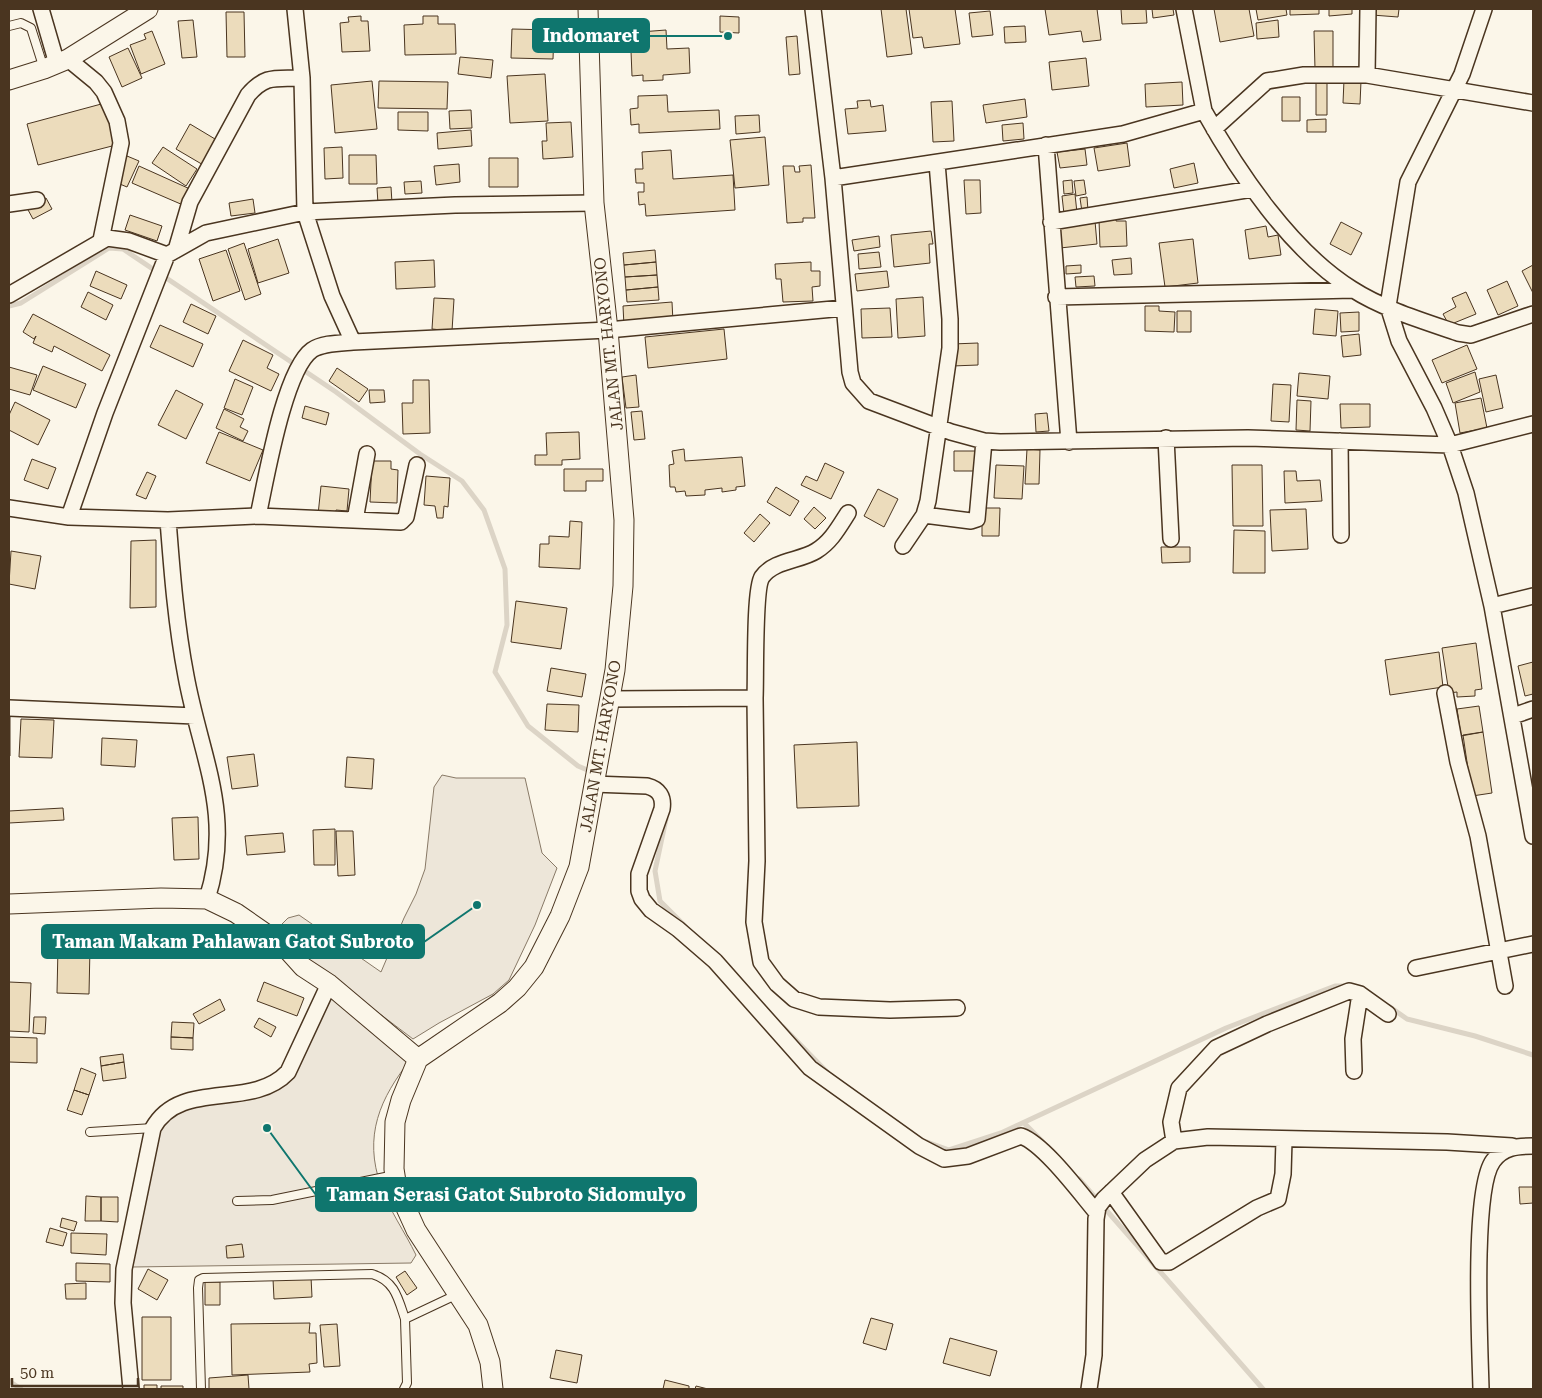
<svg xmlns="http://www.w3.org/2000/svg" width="1542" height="1398" font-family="'Roboto Serif',serif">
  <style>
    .green { fill: #ede6d9; stroke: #887966 }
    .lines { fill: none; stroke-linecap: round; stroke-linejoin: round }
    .stream { stroke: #dcd4c6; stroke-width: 5 }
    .building { fill: #ecdcbc; stroke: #4a3520 }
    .service-casing { stroke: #4a3520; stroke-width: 10 }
    .minor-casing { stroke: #4a3520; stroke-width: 18 }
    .tertiary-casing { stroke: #4a3520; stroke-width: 21 }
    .service { stroke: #fbf6e9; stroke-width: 8 }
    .minor { stroke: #fbf6e9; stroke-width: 15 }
    .tertiary { stroke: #fbf6e9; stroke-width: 19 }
    .labels { text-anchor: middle; stroke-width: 4; stroke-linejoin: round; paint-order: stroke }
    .street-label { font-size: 16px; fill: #4a3520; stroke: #fbf6e9 }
    .leader { fill: none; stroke: #0f766e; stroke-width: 2 }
    .callout-dot { fill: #0f766e; stroke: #fbf6e9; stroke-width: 2 }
    .callout { fill: #0f766e; stroke: #0f766e; stroke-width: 2 }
    .callout-label { font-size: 18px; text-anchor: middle; font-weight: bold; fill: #fff }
  </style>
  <rect width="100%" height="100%" fill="#fbf6e9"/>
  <path class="green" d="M442 775 456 778H525L542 853 557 868 535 925 509 980 493 994 439 1023 413 1039 281 939 278 928 288 918 299 915 381 972 404 918 416 894 425 869 434 787Z
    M327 989 411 1059C380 1098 363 1136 381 1186 389 1210 405 1232 416 1255L411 1263 132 1267 156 1135 169 1113 292 1071Z"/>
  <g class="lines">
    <path class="stream" d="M9 306 21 303 109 248 123 249 336 392 420 454 462 481 484 510 505 569 507 625 495 672 528 726 578 766 592 772
      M666 819 655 871 660 901 685 926
      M1390 1007 1407 1019 1475 1036 1533 1055
      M783 1027 828 1073
      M1024 1123 1042 1141
      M927 1142 949 1150 1001 1133 1226 1028 1335 986H1348
      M1079 1179 1263 1389
      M9 1381 21 1389"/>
  </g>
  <path class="building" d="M881 9H906L912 54 887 57Z
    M909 9H955L960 44 924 48 922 37 913 38Z
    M1045 9H1097L1101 40 1083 42 1081 31 1049 35Z
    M1121 9H1146L1147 23 1122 24Z
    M1152 9H1173L1174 15 1153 18Z
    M1214 9H1249L1254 36 1220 42Z
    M1256 9H1286L1287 15 1258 20Z
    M1290 9H1319V14L1290 15Z
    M1329 9H1352V14L1329 16Z
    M1373 9H1399L1398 17 1372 15Z
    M990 11 993 35 972 37 969 13Z
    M226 12H244L245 57H227Z
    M361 16V21H368L370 51 342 52 340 23 349 22 348 17Z
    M423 16H438V24H455L456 54 405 55 404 25 423 24Z
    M720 16 739 17V33L720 32Z
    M193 20 197 57 182 58 178 21Z
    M1278 20 1279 37 1257 39 1256 23Z
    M1025 26 1026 42 1005 43 1004 27Z
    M512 29 554 30 553 59 511 58Z
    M666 30 667 49 689 48 690 73 663 75V80L643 81V75L632 76 631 51 640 50V32Z
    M152 31 165 64 141 74 130 45 146 39 144 34Z
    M1314 31H1333V70L1315 69Z
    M797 36 800 74 789 75 786 37Z
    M128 48 142 78 122 87 109 57Z
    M460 57 493 60 491 78 458 74Z
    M1086 58 1089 86 1052 90 1049 62Z
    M545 74 548 121 510 123 507 76Z
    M1316 80H1327V115H1316Z
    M1344 80 1361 81 1360 104 1343 103Z
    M372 81 377 129 335 133 331 85Z
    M379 81 448 82 447 109 378 108Z
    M1182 82 1183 105 1146 107 1145 84Z
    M667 95 668 112 719 110 720 129 639 133V124L631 125 630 109 638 108V96Z
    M1282 97H1300V121H1282Z
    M1025 99 1027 117 986 123 983 105Z
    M870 100 871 107 883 105 886 131 848 134 845 109 858 108 857 101Z
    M952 101 954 141 933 142 931 102Z
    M105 103 116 145 38 165 27 124Z
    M471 110 472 128 450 129 449 111Z
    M398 112H428V131L398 130Z
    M759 115 760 132 736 134 735 116Z
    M1326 119V132H1307V120Z
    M571 122 573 157 543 159 542 141H547L546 123Z
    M1023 123 1024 139 1003 141 1002 125Z
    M190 124 220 142 205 166 176 149Z
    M471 130 472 146 438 149 437 133Z
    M765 137 769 185 735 188 730 140Z
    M1127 143 1130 166 1098 171 1094 148Z
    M163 147 197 169 186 186 152 163Z
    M342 147 343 178 325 179 324 148Z
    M1085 149 1087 165 1060 168 1057 152Z
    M671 150 673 179 733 175 735 210 646 216 645 204 639 205 638 192H644V183H636L635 169H643L642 152Z
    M349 155H376L377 184H349Z
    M127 156 139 161 127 187 115 182Z
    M489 158H518V187H489Z
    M1194 163 1198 183 1174 188 1170 169Z
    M459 164 460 182 436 185 434 166Z
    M811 165 815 218H803V222L787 223 783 166H794L795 172H800L799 166Z
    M139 166 190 189 183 205 132 183Z
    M964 180H980L981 213 966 214Z
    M1072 180 1073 193 1064 194 1063 181Z
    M1084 180 1086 194 1076 196 1074 181Z
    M421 181 422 193 405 194 404 182Z
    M391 187 392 203 378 204 377 188Z
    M1075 194 1077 213 1064 214 1062 196Z
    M1087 197 1088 211 1082 212 1080 198Z
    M46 198 52 209 33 219 27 208Z
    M253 199 255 213 231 216 229 203Z
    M130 215 162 226 157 241 125 230Z
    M1116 219V221H1126L1127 246 1100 247 1099 220Z
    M1095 221 1097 244 1060 248 1058 225Z
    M1341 222 1362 233 1351 255 1330 244Z
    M1266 226 1268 237 1278 235 1281 255 1249 259 1245 230Z
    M931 231 933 244H929L930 263 894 267 891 235Z
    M879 236 880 247 854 251 852 240Z
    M278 239 289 273 258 283 248 249Z
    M1193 239 1198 283 1165 287 1159 243Z
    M244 243 261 294 245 300 228 249Z
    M226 250 240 291 213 301 199 259Z
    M655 250 656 262 624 265 623 253Z
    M879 252 881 267 859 269 858 254Z
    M1131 258 1132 274 1114 275 1112 260Z
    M434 260 435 287 396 289 395 262Z
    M656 262 657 275 625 277 624 265Z
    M811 262V271H820V286L812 287 813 301 783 302 781 279H776L775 264Z
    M1081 265V273L1066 274V266Z
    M1533 265V293L1522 271Z
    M96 271 127 285 121 299 90 286Z
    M887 271 889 287 857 291 855 274Z
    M657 275 658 287 626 290 625 277Z
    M1094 276 1095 286 1076 287 1075 277Z
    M1507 281 1518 306 1498 315 1487 290Z
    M658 287 659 300 627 302 626 290Z
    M88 292 113 305 106 320 81 307Z
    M1466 292 1476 314 1449 325 1443 314 1456 307 1452 298Z
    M923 297 925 336 898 338 896 299Z
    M434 298 454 299 452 331 432 329Z
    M672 302 673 322 624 326 623 306Z
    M191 304 216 316 208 334 183 322Z
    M1145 306H1159V311L1175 312 1174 332 1145 331Z
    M890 308 892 337 862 338 861 309Z
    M1315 309 1338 311 1336 336 1313 334Z
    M1177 311H1191V332H1177Z
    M1359 312V331L1341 332 1340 313Z
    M33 314 110 355 102 371 54 346 52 352 33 343 36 336 34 339 23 332Z
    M160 325 203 344 193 367 150 347Z
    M724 329 727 359 648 368 645 337Z
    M1359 334 1361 355 1343 357 1341 336Z
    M243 340 273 355 267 368 279 374 271 391 229 371Z
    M978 343V365L952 366V344Z
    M1467 345 1477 369 1442 383 1432 360Z
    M43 366 86 384 76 408 33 390Z
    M9 367 37 375 30 395 9 389Z
    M337 368 368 389 359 402 329 381Z
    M1475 372 1480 392 1453 403 1446 383Z
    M1299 373 1330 376 1328 399 1297 396Z
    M636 375 639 407 626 408 622 377Z
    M1496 375 1503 408 1486 412 1479 379Z
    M235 379 253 387 242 415 224 408Z
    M413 380H429L430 433 403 434 402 403H413Z
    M1273 384 1291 385 1289 422 1271 421Z
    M176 390 203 404 186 439 158 425Z
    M369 390H384L385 402 370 403Z
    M1481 398 1487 428 1460 433 1455 403Z
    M1297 400 1311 401 1310 431 1296 430Z
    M15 402 50 420 38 445 9 430V415Z
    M1340 404H1370V427L1341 428Z
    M305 406 329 413 326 425 302 418Z
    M224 409 244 419 240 427 248 431 243 441 216 428Z
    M642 411 645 439 634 440 631 412Z
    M1047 413 1049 431 1036 432 1035 414Z
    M219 432 263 450 250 481 206 463Z
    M579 432 580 459 562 460V465H535V455H547L546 433Z
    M684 449 685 461 742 457 745 486 736 487V490L722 492V488L705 490V495L686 496 685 491 676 492 675 487H670L669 465 674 464 672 451Z
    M1027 449 1040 450 1039 484H1025Z
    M954 451H976L975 471H954Z
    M32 459 56 468 48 489 24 480Z
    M372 461H391V469L398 470 397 503 370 502Z
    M825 463 844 472 831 499 801 485 806 476 817 481Z
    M996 465 1024 466 1022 499 994 498Z
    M1232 465H1262L1263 526H1233Z
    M564 469H603V481H586V491H564Z
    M1284 471H1296L1297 481 1320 480 1322 501 1285 503Z
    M147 472 156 476 146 499 136 495Z
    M426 476 450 478 448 507 444 506 443 518H437L435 506 424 505Z
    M321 486 349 489 347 511 336 510 335 517 318 515Z
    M776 487 799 501 790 516 767 502Z
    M878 489 898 499 884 527 864 516Z
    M814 507 826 518 815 529 804 519Z
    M982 508H1000L999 536H982Z
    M1306 509 1308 549 1272 551 1270 510Z
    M760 514 770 523 754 542 744 533Z
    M570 521 582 522 580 569 539 567 540 544H549V536L569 537Z
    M1234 530 1265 531V573H1233Z
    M156 540V607L130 608 131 541Z
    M1161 547H1190V562L1162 563Z
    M11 551 41 556 35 589 9 584Z
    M516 601 567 608 561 649 511 642Z
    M1476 643 1482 689 1475 690V696L1457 697V692L1449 693 1442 648Z
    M1439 652 1443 687 1390 695 1385 660Z
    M1533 662V694L1525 696 1518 666Z
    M551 668 586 674 582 697 547 691Z
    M547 704 579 705 578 732 545 730Z
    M1479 706 1483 732 1461 736 1457 709Z
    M9 717H10V756H9Z
    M21 719 54 720 52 758 19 757Z
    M1483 732 1492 793 1472 796 1463 735Z
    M102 738 137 740 135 767 101 765Z
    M857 742 859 806 797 808 794 745Z
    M254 754 258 786 232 789 227 757Z
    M347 757 374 759 372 789 345 787Z
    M63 808 64 820 9 823V811Z
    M198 817 199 859 174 860 172 818Z
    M335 829V865H314L313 830Z
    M336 831H353L355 875 338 876Z
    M283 833 285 852 247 855 245 836Z
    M58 947H90L89 994 57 993Z
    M9 982 31 983 29 1032 9 1031Z
    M264 982 304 998 297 1016 257 1001Z
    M220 999 225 1010 199 1024 193 1014Z
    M34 1017H46L45 1034 33 1033Z
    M259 1018 276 1027 271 1037 254 1027Z
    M172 1022 194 1023 193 1038 171 1037Z
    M9 1037 37 1038V1063L9 1062Z
    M171 1037 193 1038V1050L171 1049Z
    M123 1054 124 1062 101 1066 100 1057Z
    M124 1062 126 1078 103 1081 101 1066Z
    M81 1068 96 1074 89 1095 74 1090Z
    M74 1090 89 1095 82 1115 67 1110Z
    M1519 1187H1533V1203L1520 1204Z
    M86 1196 101 1197V1221H85Z
    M101 1197H118V1222L101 1221Z
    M62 1218 77 1222 74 1231 60 1227Z
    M50 1228 67 1233 63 1246 46 1242Z
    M71 1233 107 1234 106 1255 71 1253Z
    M242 1244 244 1257 227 1258 226 1246Z
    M76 1263 110 1264V1282L76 1281Z
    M148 1269 168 1280 157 1300 138 1289Z
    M405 1271 417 1288 407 1295 396 1277Z
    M311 1277 312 1297 274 1299 273 1279Z
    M205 1282H220V1305H205Z
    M86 1283V1299H66L65 1284Z
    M142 1317H171V1380H142Z
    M871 1318 893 1324 886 1350 863 1343Z
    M310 1323 309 1333H316L317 1363 309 1364 310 1372 232 1375 231 1324Z
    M337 1324 340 1366 324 1367 320 1325Z
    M950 1338 997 1351 990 1376 943 1363Z
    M556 1350 582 1355 577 1383 550 1378Z
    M248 1375 249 1389H209V1378Z
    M665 1380 689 1386V1389H663Z
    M144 1385H157V1389H144Z
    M161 1386H183V1389H161Z
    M696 1386 708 1389H695Z"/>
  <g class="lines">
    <g class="service-casing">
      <path id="service" d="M9 26 21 23 31 28 44 69
        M90 1132 153 1128
        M237 1201 272 1200 395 1175
        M201 1389 198 1288 199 1280 203 1278 372 1274C395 1281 398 1298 405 1319
        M404 1389 407 1383 405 1319 458 1294"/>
    </g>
    <g class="minor-casing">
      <path id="minor" d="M41 9 57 64
        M295 9 302 78 305 212 332 296 353 342 608 330 844 308
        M813 9 833 178 850 372 853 383 869 401 951 432 984 441 1000 442 1248 438 1450 445 1533 424
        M1184 9 1204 111
        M1484 9 1462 74 1408 182 1388 306 1399 341 1434 408 1450 445 1466 493 1492 606 1533 836
        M68 59 96 82 104 92 117 121 121 143 101 240
        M1367 75 1368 9
        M1214 129 1267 81 1304 75H1367L1533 103
        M1046 145 1069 442
        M833 178 1123 134 1204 111C1238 172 1291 251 1352 289 1383 309 1423 321 1458 333L1471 335 1533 314
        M9 204 37 200
        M1051 222 1252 189
        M176 250 190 202 248 95C266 74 276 79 302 78
        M9 295 107 238 129 241 167 255
        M1056 297 1353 290
        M1166 438 1171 539
        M1340 441 1341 535
        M9 508 69 517 105 413 167 255 206 233 305 212 455 205 594 203
        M924 515 971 521 977 519 984 441
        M258 516C266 480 284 370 312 350 322 343 340 343 353 342
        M69 517 168 520 258 516 401 522 406 517 417 465
        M168 520C172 572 176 624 186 676 201 758 234 814 207 899
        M355 520 367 454
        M903 546 924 515 928 501 950 348V319L937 163
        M1492 606 1533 596
        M1445 693 1458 762 1478 836 1505 986
        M755 698C756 678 754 589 762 577 774 560 800 561 816 551 831 542 839 527 848 513
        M610 699 755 698 757 861 754 922 761 962 777 984 794 999 819 1007 890 1010 957 1008
        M9 708 195 716
        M1513 716 1533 709
        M593 784 647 786C659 789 664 797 662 809L639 874V891L642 899 651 910 678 929 715 961 810 1068 919 1146 944 1159 968 1156 1021 1136C1044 1144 1080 1193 1097 1213
        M1416 968 1533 944
        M1354 1071 1353 1039 1360 994
        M1174 1141 1171 1122 1179 1088 1216 1048 1267 1024 1349 991 1360 994 1388 1014
        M1111 1192 1161 1262H1169L1257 1208 1278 1199 1283 1174 1284 1140
        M131 1389 123 1303 124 1269 153 1128C181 1078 251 1111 288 1072L329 984
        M1089 1389 1094 1355 1096 1219 1098 1207 1104 1199 1145 1160 1174 1141 1208 1137 1447 1142 1512 1146
        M1481 1389C1480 1347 1472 1190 1493 1161 1503 1147 1517 1146 1533 1146"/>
    </g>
    <g class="tertiary-casing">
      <path id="tertiary" d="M9 80 44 69 68 59 148 9
        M9 904 161 898 207 899 236 913 285 947 303 967 329 984 418 1059
        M493 1389 490 1362 478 1325 416 1230 397 1188 394 1169 395 1122 401 1100 418 1059 500 1003 517 988 534 967 560 916 579 867 615 670 623 586 624 520 608 330 594 203 588 9"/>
    </g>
    <use href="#service" class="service"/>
    <use href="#minor" class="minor"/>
    <use href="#tertiary" class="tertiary"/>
  </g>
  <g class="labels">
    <g class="street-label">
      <text transform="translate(608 344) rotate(-96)" y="6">JALAN MT. HARYONO</text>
      <text transform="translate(600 746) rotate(-80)" y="6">JALAN MT. HARYONO</text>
    </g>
  </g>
  <path class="leader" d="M728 36L649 36M477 905L424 942M267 1128L316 1195"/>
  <g class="callout-dot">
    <circle cx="728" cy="36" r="5"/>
    <circle cx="477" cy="905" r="5"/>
    <circle cx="267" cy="1128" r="5"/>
  </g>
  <g class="callout">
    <rect x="533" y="19" width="116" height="33" rx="5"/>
    <rect x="42" y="925" width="382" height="33" rx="5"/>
    <rect x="316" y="1178" width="380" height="33" rx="5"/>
  </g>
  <g class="callout-label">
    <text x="591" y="42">Indomaret</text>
    <text x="233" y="948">Taman Makam Pahlawan Gatot Subroto</text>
    <text x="506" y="1201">Taman Serasi Gatot Subroto Sidomulyo</text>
  </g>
  <rect width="1542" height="1398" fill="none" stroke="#4a3520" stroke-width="20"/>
  <path d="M12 1378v8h126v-8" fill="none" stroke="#4a3520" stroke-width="2.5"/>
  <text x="20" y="1378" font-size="15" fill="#4a3520" stroke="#fbf6e9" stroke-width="4" paint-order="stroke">50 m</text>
</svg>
